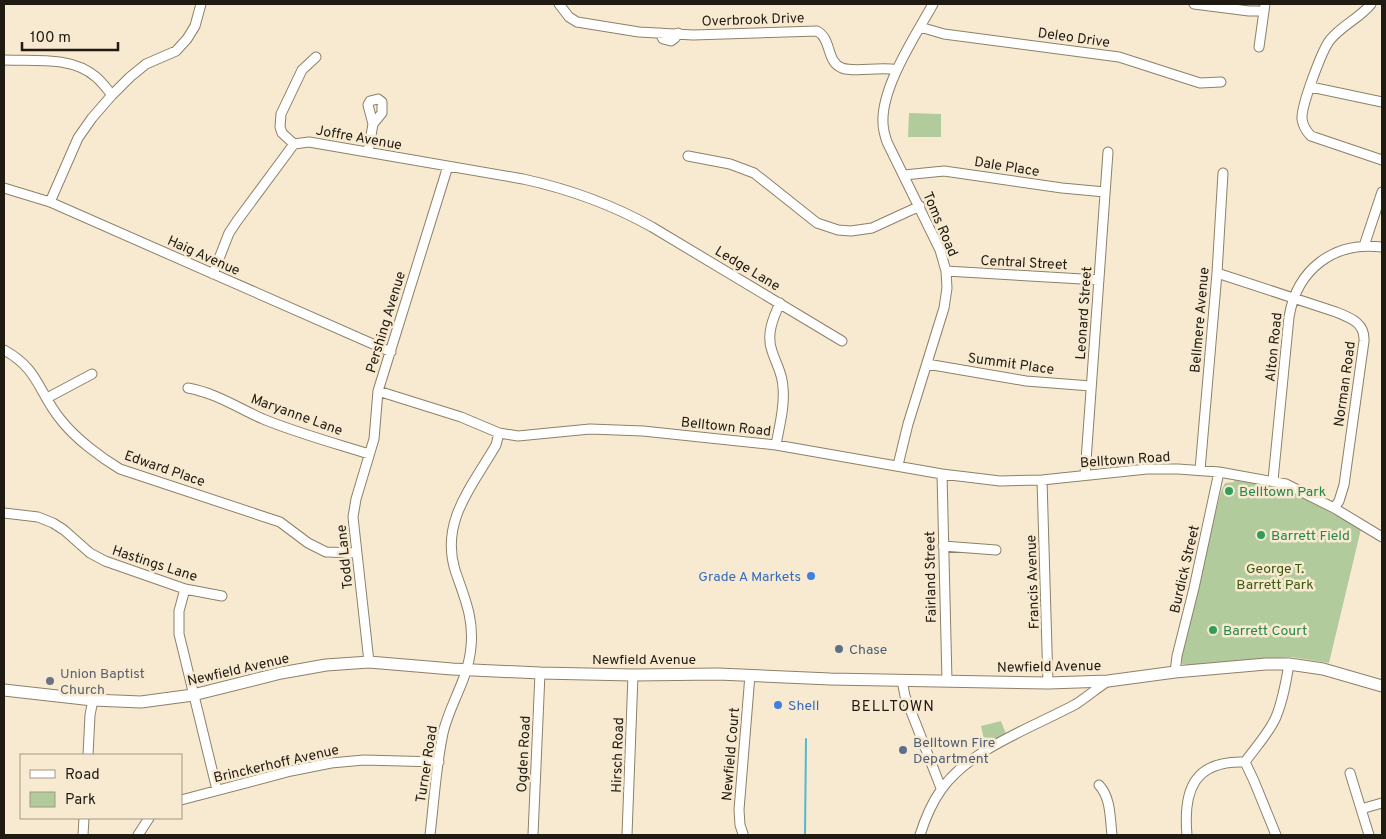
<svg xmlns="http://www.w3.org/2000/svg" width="1386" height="839" font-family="Overpass,sans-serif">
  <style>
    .green { fill: #b2cb9c }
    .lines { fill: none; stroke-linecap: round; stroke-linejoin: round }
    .stream { stroke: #4ebad3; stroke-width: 2 }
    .minor-casing { stroke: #8d8069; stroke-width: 11 }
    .major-casing { stroke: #8d8069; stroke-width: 13 }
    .minor { stroke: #fff; stroke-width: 9 }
    .major { stroke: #fff; stroke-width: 11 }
    .leisure-dot { fill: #2e9e5b; stroke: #f8ead1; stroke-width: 2 }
    .shop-dot { fill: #3f7fe0; stroke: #f8ead1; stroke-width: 2 }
    .service-dot { fill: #5c6f8a; stroke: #f8ead1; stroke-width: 2 }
    .worship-dot { fill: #6b7280; stroke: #f8ead1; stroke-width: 2 }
    .labels { text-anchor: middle; stroke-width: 5; stroke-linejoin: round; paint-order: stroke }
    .street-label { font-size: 14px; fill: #201b12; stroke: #f8ead1 }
    .leisure-label { font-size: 14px; fill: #27864d; stroke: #f8ead1; text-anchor: start }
    .park-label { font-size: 14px; fill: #39590c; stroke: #f8ead1 }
    .shop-label { font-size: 14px; fill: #366cbe; stroke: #f8ead1; text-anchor: end }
    .service-label { font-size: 14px; fill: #4e5e75; stroke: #f8ead1; text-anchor: start }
    .worship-label { font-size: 14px; fill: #5b616d; stroke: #f8ead1; text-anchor: start }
    .neighbourhood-label { font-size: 15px; letter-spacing: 1px; fill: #201b12; stroke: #f8ead1 }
  </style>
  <rect width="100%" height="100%" fill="#f8ead1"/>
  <path class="green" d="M909 113 941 114V137H908Z
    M1235 480 1283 487 1361 529 1329 663 1291 657 1187 665 1182 664V649L1221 491 1225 483 1234 482Z
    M1001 721 1006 734 985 744 981 726Z"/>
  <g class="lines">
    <path class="stream" d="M805 835 806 739"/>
    <g class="minor-casing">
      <path id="minor" d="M559 4 569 17 577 22 639 32 693 35 817 31C832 39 826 62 842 68 855 73 881 66 897 70
        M1194 4 1249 11H1264
        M1371 4C1360 18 1342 25 1330 40 1322 50 1301 106 1302 119 1303 126 1306 131 1311 136L1382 160
        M920 27 944 34 1119 57 1200 83 1221 82
        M660 33 663 39 671 41 675 38 678 33
        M1259 47 1265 4
        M4 60C34 61 72 56 96 77 102 82 107 89 112 95
        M1311 87 1382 102
        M294 144 282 133 280 127 281 114 302 70 316 57
        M368 152 373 124 368 105 370 101 378 99 382 102V113L373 124
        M688 156 730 164 754 173 817 223 838 230 851 231 872 228 920 206
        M904 175 944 171 1062 188 1105 192
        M4 188 50 202 391 352
        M50 202 78 138 92 118 112 95 130 77 146 64 176 51 187 39 195 26 201 4
        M1364 246 1382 192
        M946 271 1099 280
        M1217 273 1336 312C1351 318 1365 323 1364 341L1344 485 1339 501 1334 508
        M213 274 229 233 237 221 294 144 309 142 523 179C569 189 611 204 652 227L842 341
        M4 350C39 369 38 392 61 420 75 438 100 457 120 469L280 522 308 543 326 552 356 553
        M927 364 1026 381 1091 386
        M188 388C216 393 238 408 263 419 297 433 334 443 369 454
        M378 391 461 417 499 433
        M47 398 92 374
        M776 445C779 427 785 407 783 388 783 374 776 364 772 351 766 335 773 318 780 303
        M898 465 908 424 944 308 947 288 946 271 940 250 887 142C885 136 883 129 883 123 881 87 916 35 933 4
        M1200 470 1217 273 1223 173
        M942 474 947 681
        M1085 475 1108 152
        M1042 480 1048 683
        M1273 480 1289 317C1297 269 1334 241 1382 247
        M4 513 38 517 53 523 64 530 90 553 105 561 185 589 222 596
        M943 546 996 550
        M185 589 179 611V634L217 790
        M369 662 353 517 356 499 374 439 378 391 448 166
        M1175 672 1177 656 1194 588 1219 472
        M902 680 905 696 941 788
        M88 755 90 715 93 700
        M1245 762 1254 781 1276 835
        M1350 773 1369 835
        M1099 785C1111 798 1110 818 1112 835
        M181 800 291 771 331 763 364 760 439 762
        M1361 809 1382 803
        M743 834 740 825 739 810 750 675
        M83 835 84 818
        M138 835 149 818
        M430 835C434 802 436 766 443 733 450 703 468 680 471 647 474 617 464 597 455 570 440 521 473 485 496 445L499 433 518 436 590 429 643 431 776 445 942 474 1000 481 1042 480 1147 469H1178L1219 472 1286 484 1334 508 1382 537
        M533 835 540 673
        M627 835 633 675
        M920 835C925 819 931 804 941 790 969 749 1034 727 1076 704 1087 697 1097 688 1108 681
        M1187 835C1183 790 1194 760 1245 762 1255 748 1269 733 1276 717 1283 700 1286 682 1289 664"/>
    </g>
    <g class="major-casing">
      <path id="major" d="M4 690 93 700 141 702 193 695 281 673 326 665 369 662 452 669 540 673 633 675 718 674 830 679 1048 683 1108 681 1175 672 1266 664H1289L1323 669 1382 686"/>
    </g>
    <use href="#minor" class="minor"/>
    <use href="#major" class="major"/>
  </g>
  <g class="leisure-dot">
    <circle cx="1229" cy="491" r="5"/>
    <circle cx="1261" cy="535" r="5"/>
    <circle cx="1213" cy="630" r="5"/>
  </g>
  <g class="shop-dot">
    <circle cx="811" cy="576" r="5"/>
    <circle cx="778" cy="705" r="5"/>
  </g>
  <g class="service-dot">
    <circle cx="839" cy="649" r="5"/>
    <circle cx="903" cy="750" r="5"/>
  </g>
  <circle class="worship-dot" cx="50" cy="681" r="5"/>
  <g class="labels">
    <g class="street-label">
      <text transform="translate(753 19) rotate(-2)" y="5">Overbrook Drive</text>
      <text transform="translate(1074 37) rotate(8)" y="5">Deleo Drive</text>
      <text transform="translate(359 137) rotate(10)" y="5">Joffre Avenue</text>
      <text transform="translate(1007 166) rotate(9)" y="5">Dale Place</text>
      <text transform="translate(941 224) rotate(67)" y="5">Toms Road</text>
      <text transform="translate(204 255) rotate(24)" y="5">Haig Avenue</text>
      <text transform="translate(1024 262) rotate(3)" y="5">Central Street</text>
      <text transform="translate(748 268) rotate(31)" y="5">Ledge Lane</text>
      <text transform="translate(1083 313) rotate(-86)" y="5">Leonard Street</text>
      <text transform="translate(1199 320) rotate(-85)" y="5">Bellmere Avenue</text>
      <text transform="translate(385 322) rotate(-73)" y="5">Pershing Avenue</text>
      <text transform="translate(1273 347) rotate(-84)" y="5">Alton Road</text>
      <text transform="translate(1011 363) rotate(8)" y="5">Summit Place</text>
      <text transform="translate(1344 384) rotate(-82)" y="5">Norman Road</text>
      <text transform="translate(297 414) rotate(20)" y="5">Maryanne Lane</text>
      <text transform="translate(726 426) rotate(6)" y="5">Belltown Road</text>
      <text transform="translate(1125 459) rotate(-4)" y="5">Belltown Road</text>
      <text transform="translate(165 468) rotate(19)" y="5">Edward Place</text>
      <text transform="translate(344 557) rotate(-96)" y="5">Todd Lane</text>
      <text transform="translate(155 563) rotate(18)" y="5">Hastings Lane</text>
      <text transform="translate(1184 569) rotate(-77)" y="5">Burdick Street</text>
      <text transform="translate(930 577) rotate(-91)" y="5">Fairland Street</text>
      <text transform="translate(1032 582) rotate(-92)" y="5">Francis Avenue</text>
      <text x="644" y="664">Newfield Avenue</text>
      <text transform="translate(1049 666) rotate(-1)" y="5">Newfield Avenue</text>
      <text transform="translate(238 669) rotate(-13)" y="5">Newfield Avenue</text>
      <text transform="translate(523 754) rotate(-87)" y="5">Ogden Road</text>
      <text transform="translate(730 754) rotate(-85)" y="5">Newfield Court</text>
      <text transform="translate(617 755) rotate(-88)" y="5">Hirsch Road</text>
      <text transform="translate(276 763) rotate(-13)" y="5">Brinckerhoff Avenue</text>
      <text transform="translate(426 764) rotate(-81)" y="5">Turner Road</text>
    </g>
    <g class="leisure-label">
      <text x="1239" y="496">Belltown Park</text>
      <text x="1271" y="540">Barrett Field</text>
      <text x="1223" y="635">Barrett Court</text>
    </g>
    <g class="park-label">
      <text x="1275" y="573">George T.<tspan x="1275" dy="16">Barrett Park</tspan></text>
    </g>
    <g class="shop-label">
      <text x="801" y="581">Grade A Markets</text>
      <text x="788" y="710" text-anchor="start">Shell</text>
    </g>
    <g class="service-label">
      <text x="849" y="654">Chase</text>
      <text x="913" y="747">Belltown Fire<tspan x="913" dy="16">Department</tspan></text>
    </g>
    <g class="worship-label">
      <text x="60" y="678">Union Baptist<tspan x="60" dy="16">Church</tspan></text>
    </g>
    <g class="neighbourhood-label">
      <text x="893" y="711">BELLTOWN</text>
    </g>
  </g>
  <rect width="1386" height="839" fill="none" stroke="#201b12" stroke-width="10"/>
  <rect x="20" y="754" width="162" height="65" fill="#f8ead1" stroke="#a29785"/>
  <rect x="30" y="770" width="25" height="8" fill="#ffffff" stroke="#a29785"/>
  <text x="65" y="779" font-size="15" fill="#201b12">Road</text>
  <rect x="30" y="792" width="25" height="15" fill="#b2cb9c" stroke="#a29785"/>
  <text x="65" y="804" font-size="15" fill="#201b12">Park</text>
  <path d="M22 42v8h96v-8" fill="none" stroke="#201b12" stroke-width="2.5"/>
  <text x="30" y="42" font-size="15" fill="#201b12" stroke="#f8ead1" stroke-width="4" paint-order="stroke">100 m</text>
</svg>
